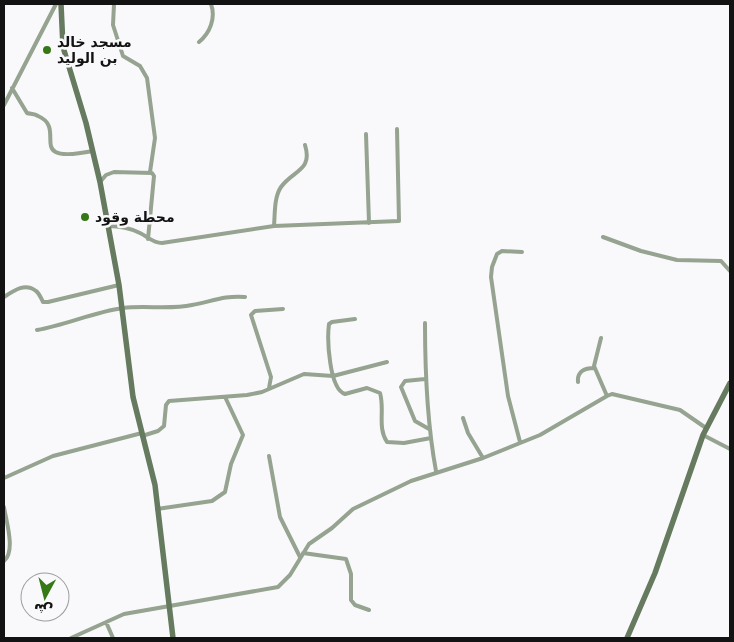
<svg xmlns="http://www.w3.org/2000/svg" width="734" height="642" font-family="'DejaVu Sans','Noto Sans Arabic',sans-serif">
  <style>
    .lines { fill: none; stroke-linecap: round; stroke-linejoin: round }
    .street { stroke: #95a390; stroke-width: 4 }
    .secondary { stroke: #657a5e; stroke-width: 5.5 }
    .poi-dot { fill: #367816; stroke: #f9f9fc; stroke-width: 2 }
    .labels { text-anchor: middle; stroke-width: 5; stroke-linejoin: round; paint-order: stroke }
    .poi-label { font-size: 14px; font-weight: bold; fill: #141314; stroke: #f9f9fc; text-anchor: start }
  </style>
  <rect width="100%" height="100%" fill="#f9f9fc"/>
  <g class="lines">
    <path class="street" d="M114 4 113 25 123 56 140 66 147 78 155 138 150 172
      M199 42C210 33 216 18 211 4
      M12 88 27 113C30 114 35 114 38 116 69 129 22 165 93 151
      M4 105 56 4
      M366 134 369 223
      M100 182 106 175 114 172 152 173 154 176 148 239
      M108 226C119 226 130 228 140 233 148 237 153 243 162 243L274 226 399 221 397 129
      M274 226C275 214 274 197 281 187 293 170 313 171 305 145
      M603 237 641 251 677 260 721 261 730 271
      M4 297C13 291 25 282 36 291 39 293 41 298 43 302H48L119 285
      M355 319 332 322 329 324C327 339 329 389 345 394L367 388 380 393C385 410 377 427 387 442L404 443 431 438
      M425 323C425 373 427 423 436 471
      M37 330C66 325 94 312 123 308 146 305 169 310 192 305 210 302 225 295 245 297
      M601 338 594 366 607 396
      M425 379 405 381 401 387 415 421 429 429
      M578 382C577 371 585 368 594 368
      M269 388 271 377 251 315 255 311 283 309
      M463 418 468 433 483 458
      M703 435 730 449
      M142 436 158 431 164 426 166 405 169 401 247 395 262 392 304 374 333 376 387 362
      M520 442 508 396 491 277 492 267 497 254 502 251 522 252
      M269 456 280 517 300 557
      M4 478 53 456 142 433
      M4 507C6 521 16 551 4 561
      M157 509 212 501 225 492 231 464 243 435 226 399
      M303 553 346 559 351 574V600L355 605 369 610
      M106 622 113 638
      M71 638 124 614 278 587 290 575 309 544 332 528 353 509 411 481 483 458 540 435 607 396 612 394 680 410 706 428"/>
    <path class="secondary" d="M61 4 63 47 86 123 100 182 119 285 133 397 155 485 173 638
      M627 638 655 573 703 435 730 383"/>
  </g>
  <g class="poi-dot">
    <circle cx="47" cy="50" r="5"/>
    <circle cx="85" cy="217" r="5"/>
  </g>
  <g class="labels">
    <g class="poi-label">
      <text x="57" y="47">مسجد خالد<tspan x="57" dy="16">بن الوليد</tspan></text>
      <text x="95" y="222">محطة وقود</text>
    </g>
  </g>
  <rect width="734" height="642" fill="none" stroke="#141314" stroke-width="10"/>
  <g transform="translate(45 597) rotate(187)"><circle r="24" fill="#f9f9fc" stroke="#9d9d9f"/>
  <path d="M0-4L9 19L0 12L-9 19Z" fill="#367816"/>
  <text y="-8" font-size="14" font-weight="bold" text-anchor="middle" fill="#141314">ش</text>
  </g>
</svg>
